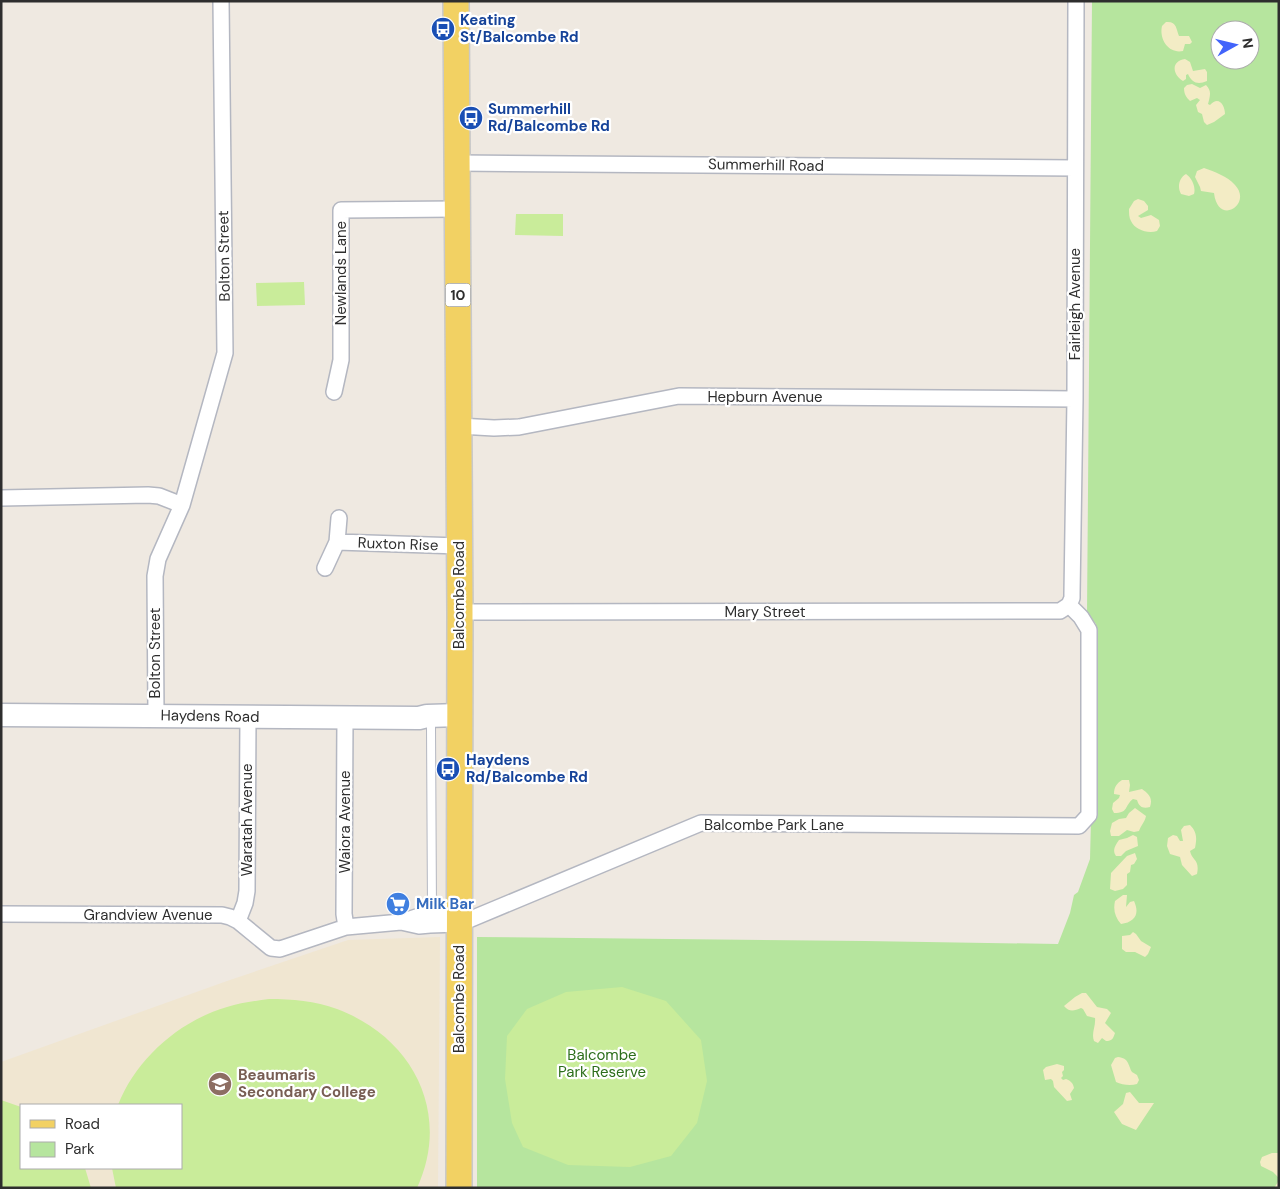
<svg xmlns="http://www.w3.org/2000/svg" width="1280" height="1189" font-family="'DM Sans',sans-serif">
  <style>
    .education { fill: #f0e6d1; fill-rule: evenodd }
    .green { fill: #b6e59e; fill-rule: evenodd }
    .sand { fill: #f3ecc5 }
    .pitch { fill: #c9ec9a }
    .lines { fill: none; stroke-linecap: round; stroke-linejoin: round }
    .lane-casing { stroke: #b4b7c1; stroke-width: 10 }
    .street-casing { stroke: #b4b7c1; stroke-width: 18 }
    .secondary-casing { stroke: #b4b7c1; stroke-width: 25 }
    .primary-casing { stroke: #c9c9c9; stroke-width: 28 }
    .lane { stroke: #fff; stroke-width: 8 }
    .street { stroke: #fff; stroke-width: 15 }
    .secondary { stroke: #fff; stroke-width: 22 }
    .primary { stroke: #f2d163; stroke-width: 25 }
    .labels { text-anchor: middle; stroke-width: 4.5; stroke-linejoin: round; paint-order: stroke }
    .shield { fill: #fff; stroke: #6d6d6d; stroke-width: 1 }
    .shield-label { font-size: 14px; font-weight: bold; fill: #2e2e2e }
    .transit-label { font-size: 15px; font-weight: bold; fill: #164399; stroke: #fff; text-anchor: start }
    .street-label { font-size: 15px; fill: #2e2e2e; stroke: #fff }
    .shop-label { font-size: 15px; font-weight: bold; fill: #366cbe; stroke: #fff; text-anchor: start }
    .park-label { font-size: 15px; fill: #2c6e1b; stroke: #fff }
    .education-label { font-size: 15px; font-weight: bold; fill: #785e54; stroke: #fff; text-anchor: start }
  </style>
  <rect width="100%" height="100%" fill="#efe9e1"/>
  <path class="education" d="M440 937 438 1188H1V1062L227 981 348 940ZM21 1105H181V1168H21Z"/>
  <path class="green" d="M1092 1H1279V1188H477V937L865 941 1058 944 1070 913 1074 895 1078 892 1090 859 1096 624 1087 614ZM1220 30H1250V60H1220Z"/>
  <path class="sand" d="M1166 22C1177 21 1176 29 1179 36H1189L1192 42 1190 44H1185L1183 51C1168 54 1159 39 1162 26Z
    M1185 59 1190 62 1193 71 1205 69 1207 72V81C1198 85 1192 83 1188 74L1186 75V79L1183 81C1172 74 1171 61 1185 59Z
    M1192 84 1200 88 1206 85C1212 91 1210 96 1208 104L1210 105C1219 95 1225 106 1225 114L1214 122 1207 125 1204 122 1202 114 1198 112 1196 105 1200 100 1197 98 1190 101C1186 97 1184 94 1184 88L1187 85Z
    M1204 168C1215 172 1227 176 1235 185 1253 204 1218 227 1214 193L1201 191 1200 187 1195 177 1197 171Z
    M1186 174C1192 178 1196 187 1194 194L1189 196 1181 194C1177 187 1179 178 1186 174Z
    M1138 199 1144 201 1148 206V210L1138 216 1141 218 1151 215 1159 220 1160 226 1157 231C1148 234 1135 230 1131 221 1129 218 1129 213 1129 209L1134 201Z
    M1122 780H1129L1130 785 1129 792 1142 789C1149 794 1153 798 1150 807 1143 809 1139 807 1137 800L1133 799C1124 806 1129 813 1114 813L1112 809 1113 803 1119 798 1120 795 1114 794C1114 787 1117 783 1122 780Z
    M1135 808 1146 816C1145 822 1141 825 1139 831L1134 832 1127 830 1119 836H1111L1110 831 1112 823 1119 819 1126 818 1129 813Z
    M1190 825C1197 832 1197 838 1195 848L1190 851C1192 861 1200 859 1197 874L1192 876 1182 865 1180 857 1170 854 1167 846 1168 838 1173 835 1177 836 1180 841H1183L1181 830 1184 826Z
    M1133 835 1137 837 1138 846 1126 851 1121 856H1116C1112 850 1115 846 1119 840L1127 838Z
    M1135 853 1137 859 1134 864 1131 865 1130 872 1127 874V885L1123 889 1115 891 1110 889 1111 873 1127 856Z
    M1123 895H1127L1126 907 1130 902 1134 901C1140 914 1135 922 1121 924 1115 917 1113 910 1115 901Z
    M1133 932 1136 934 1141 941 1151 947 1148 954 1145 957 1135 952H1126L1122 949V936L1130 935Z
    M1082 993H1086L1097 1007 1107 1009 1111 1013 1105 1023 1115 1033C1113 1039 1112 1041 1106 1041L1102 1038 1098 1043 1094 1041C1091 1033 1096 1026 1095 1018L1087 1016 1083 1009 1081 1008C1074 1011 1069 1012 1064 1006L1075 997Z
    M1118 1057C1129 1058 1128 1065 1132 1072L1137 1075 1139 1080 1137 1084C1131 1086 1122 1085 1116 1082L1111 1065 1115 1058Z
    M1057 1064 1064 1066V1070L1062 1072 1063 1076 1061 1078 1063 1080 1066 1079C1071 1081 1073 1083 1074 1088L1070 1094 1072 1100 1067 1101 1054 1087 1053 1081 1051 1079 1045 1080 1043 1070 1046 1067Z
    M1130 1092 1139 1103H1154L1136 1130 1122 1124 1114 1112 1123 1104 1126 1093Z
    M1272 1153H1279V1188H1274L1278 1182V1177L1273 1172 1261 1166 1260 1162 1262 1157Z"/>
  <path class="pitch" d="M516 214H563V236L515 235Z
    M304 282 305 305 257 306 256 283Z
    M622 987 666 1001 701 1040 707 1081 697 1123 671 1156 630 1167 568 1165 523 1147 512 1123 505 1079 507 1036 527 1009 566 992Z
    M269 999C292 999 315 1001 337 1009 412 1037 452 1112 417 1188H116L112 1168H181V1105H118C136 1059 179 1021 227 1007 240 1003 254 1001 269 999Z
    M1 1100 21 1107V1168H85L91 1188H1Z"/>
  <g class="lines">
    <g class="lane-casing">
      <path id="lane" d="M431 725 432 912"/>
    </g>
    <g class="street-casing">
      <path id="street" d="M457 163 1075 168
        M334 392 341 360V210L457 209
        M459 426 494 428 519 427 679 396 1075 399
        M1 498 148 495 159 496 182 505
        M339 518 337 542 459 546
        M325 568 337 542
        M1069 605 1072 598V593L1075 399 1076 1
        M460 612 1055 611H1060L1069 605
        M156 715 155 576 158 559 182 505 225 353 221 1
        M345 717 344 914 346 927
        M1 914 222 915 230 917 238 921 271 948 280 949 346 927 401 922 432 912 459 910
        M238 921 245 903 247 891 248 717
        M401 922 419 926 430 925 459 924 701 823 1079 826 1089 815V630L1081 617 1069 605"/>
    </g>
    <g class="secondary-casing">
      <path id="secondary" d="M1 715 419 718 427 716 459 715"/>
    </g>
    <g class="primary-casing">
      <path id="primary" d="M456 1 460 612 459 1188"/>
    </g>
    <use href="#lane" class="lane"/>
    <use href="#street" class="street"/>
    <use href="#secondary" class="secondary"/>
    <use href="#primary" class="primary"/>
  </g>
  <defs>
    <g id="bus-disc" transform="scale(1.25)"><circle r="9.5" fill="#1a4fb4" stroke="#fff"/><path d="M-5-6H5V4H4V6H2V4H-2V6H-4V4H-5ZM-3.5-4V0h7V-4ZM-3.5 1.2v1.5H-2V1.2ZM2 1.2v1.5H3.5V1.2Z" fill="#fff"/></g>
    <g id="supermarket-disc" transform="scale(1.25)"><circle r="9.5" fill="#3f7fe0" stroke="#fff"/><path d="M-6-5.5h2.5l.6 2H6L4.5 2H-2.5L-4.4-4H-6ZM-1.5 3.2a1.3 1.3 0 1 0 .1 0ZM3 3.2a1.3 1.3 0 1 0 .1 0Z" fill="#fff"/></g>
    <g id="school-disc" transform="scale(1.25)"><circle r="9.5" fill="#8d6e63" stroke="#fff"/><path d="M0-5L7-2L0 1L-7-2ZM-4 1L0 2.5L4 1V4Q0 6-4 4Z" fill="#fff"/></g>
  </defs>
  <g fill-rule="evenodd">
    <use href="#bus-disc" x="443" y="29"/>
    <use href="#bus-disc" x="471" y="118"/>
    <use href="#bus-disc" x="448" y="769"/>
    <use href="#supermarket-disc" x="398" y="904"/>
    <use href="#school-disc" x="220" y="1084"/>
  </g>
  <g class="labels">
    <rect class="shield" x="445.5" y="283.5" width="25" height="23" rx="4"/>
    <g class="shield-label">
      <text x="458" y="300">10</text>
    </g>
    <g class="transit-label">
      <text x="460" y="25">Keating<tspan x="460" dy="17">St/Balcombe Rd</tspan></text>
      <text x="488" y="114">Summerhill<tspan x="488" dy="17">Rd/Balcombe Rd</tspan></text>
      <text x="466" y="765">Haydens<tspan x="466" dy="17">Rd/Balcombe Rd</tspan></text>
    </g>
    <g class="street-label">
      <text transform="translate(766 165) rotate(1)" y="5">Summerhill Road</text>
      <text transform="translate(224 256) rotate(-91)" y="5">Bolton Street</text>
      <text transform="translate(341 273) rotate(-90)" y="5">Newlands Lane</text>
      <text transform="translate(1075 304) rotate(-90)" y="5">Fairleigh Avenue</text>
      <text x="765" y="402">Hepburn Avenue</text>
      <text transform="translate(398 544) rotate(2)" y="5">Ruxton Rise</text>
      <text transform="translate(459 595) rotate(-90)" y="5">Balcombe Road</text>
      <text x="765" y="617">Mary Street</text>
      <text transform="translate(155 653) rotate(-90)" y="5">Bolton Street</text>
      <text transform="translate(210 716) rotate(1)" y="5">Haydens Road</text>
      <text transform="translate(247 820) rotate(-90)" y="5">Waratah Avenue</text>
      <text transform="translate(345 822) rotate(-90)" y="5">Waiora Avenue</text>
      <text x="774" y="830">Balcombe Park Lane</text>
      <text x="148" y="920">Grandview Avenue</text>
      <text transform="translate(459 999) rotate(-90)" y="5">Balcombe Road</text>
    </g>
    <g class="shop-label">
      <text x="416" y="909">Milk Bar</text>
    </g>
    <g class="park-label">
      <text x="602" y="1060">Balcombe<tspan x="602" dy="17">Park Reserve</tspan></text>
    </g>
    <g class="education-label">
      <text x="238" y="1080">Beaumaris<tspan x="238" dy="17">Secondary College</tspan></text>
    </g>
  </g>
  <rect width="1280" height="1189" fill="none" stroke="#2e2e2e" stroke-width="5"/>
  <rect x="20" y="1104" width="162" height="65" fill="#ffffff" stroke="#ababab"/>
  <rect x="30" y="1120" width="25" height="8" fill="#f2d163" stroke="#ababab"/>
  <text x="65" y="1129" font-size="15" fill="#2e2e2e">Road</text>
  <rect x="30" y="1142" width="25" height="15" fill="#b6e59e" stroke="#ababab"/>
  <text x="65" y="1154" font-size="15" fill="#2e2e2e">Park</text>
  <g transform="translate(1235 45) rotate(82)"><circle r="24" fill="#ffffff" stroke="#ababab"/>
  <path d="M0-4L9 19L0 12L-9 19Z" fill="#4264fb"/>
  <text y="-8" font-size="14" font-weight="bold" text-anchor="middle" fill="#2e2e2e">N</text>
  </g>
</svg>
